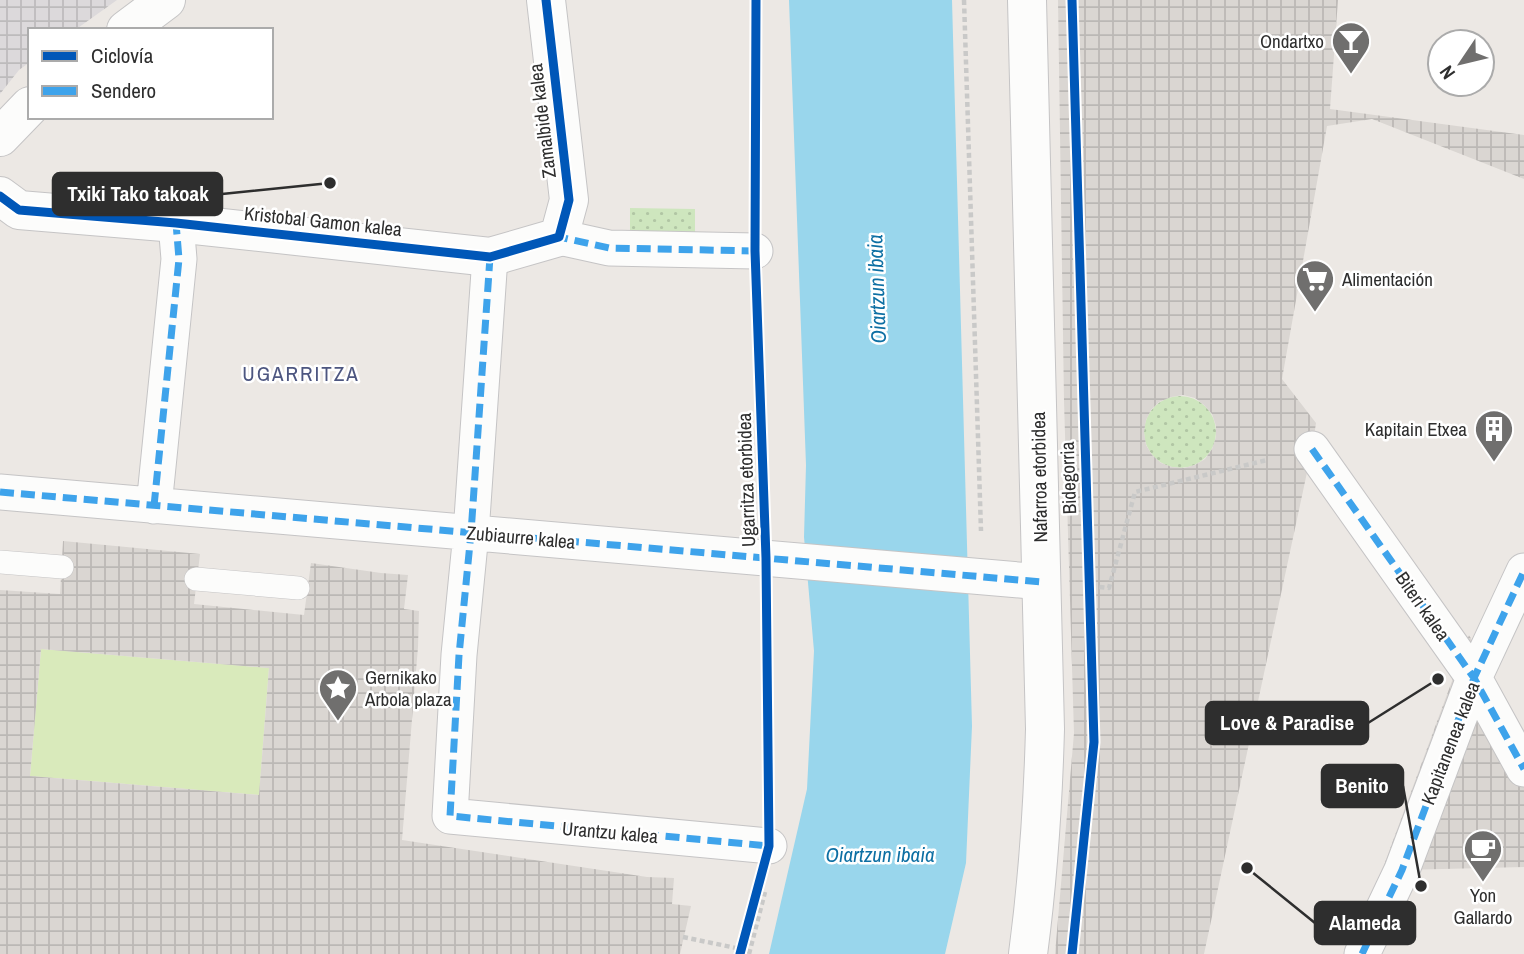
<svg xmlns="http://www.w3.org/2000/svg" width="1524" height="954" font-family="'Archivo Narrow',sans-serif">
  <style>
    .industrial { fill: url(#industrial-grid) }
    .grass { fill: url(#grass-dots) }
    .pitch { fill: #d9eabb }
    .plaza { fill: url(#plaza-grid); fill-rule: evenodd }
    .water { fill: #99d6ec }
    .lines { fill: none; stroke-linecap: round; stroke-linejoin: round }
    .service-casing { stroke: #c5c4c5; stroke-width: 24 }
    .pedestrian-casing { stroke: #c5c4c5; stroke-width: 37 }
    .minor-casing { stroke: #c5c4c5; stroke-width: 40 }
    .secondary-casing { stroke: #c5c4c5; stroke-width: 40 }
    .path { stroke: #c9c9c8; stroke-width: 4.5; stroke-dasharray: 5 3.5; stroke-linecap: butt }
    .service { stroke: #fcfcfb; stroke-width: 23 }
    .pedestrian { stroke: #fcfcfb; stroke-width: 35 }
    .minor { stroke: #fcfcfb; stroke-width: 38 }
    .secondary { stroke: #fcfcfb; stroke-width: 38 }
    .quiet { stroke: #3ea3eb; stroke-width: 7; stroke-dasharray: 14 7; stroke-linecap: butt }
    .cycleway-casing { stroke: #fff; stroke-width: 13 }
    .cycleway { stroke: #0057b8; stroke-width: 9 }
    .labels { text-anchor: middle; stroke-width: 5; stroke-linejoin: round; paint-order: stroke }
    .poi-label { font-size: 19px; fill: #2e2e2e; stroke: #fff; text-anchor: end }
    .street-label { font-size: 19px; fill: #2e2e2e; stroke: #fff }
    .water-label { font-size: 21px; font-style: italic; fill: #0d6fa3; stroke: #fff }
    .neighbourhood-label { font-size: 21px; letter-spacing: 2px; fill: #4d5680; stroke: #fff }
    .leader { fill: none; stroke: #2e2e2e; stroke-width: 2.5 }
    .callout-dot { fill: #2e2e2e; stroke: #fff; stroke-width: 2.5 }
    .callout { fill: #2e2e2e; stroke: #2e2e2e; stroke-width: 2.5 }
    .callout-label { font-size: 21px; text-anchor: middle; font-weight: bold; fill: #fff }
  </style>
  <defs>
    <pattern id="industrial-grid" width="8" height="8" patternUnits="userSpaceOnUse" patternTransform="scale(1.75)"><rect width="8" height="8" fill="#dcd9db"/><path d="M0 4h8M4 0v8" fill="none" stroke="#bdbbbc"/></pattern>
    <pattern id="grass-dots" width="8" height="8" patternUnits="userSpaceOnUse" patternTransform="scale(1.75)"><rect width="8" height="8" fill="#cee6be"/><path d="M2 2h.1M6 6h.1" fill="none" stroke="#b1c6a4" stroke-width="1.8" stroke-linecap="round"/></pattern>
    <pattern id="plaza-grid" width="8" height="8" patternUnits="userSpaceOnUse" patternTransform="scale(1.75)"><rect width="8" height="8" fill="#dad6d2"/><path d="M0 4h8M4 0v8" fill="none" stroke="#bbb8b5"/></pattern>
  </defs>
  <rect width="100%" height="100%" fill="#ece8e4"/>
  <path class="industrial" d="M0 0H117L75 30H30V62L19 70 0 94Z"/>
  <path class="grass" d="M630 208 695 209V232L630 231Z
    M1144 432a36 36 0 1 1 72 0a36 36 0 1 1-72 0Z"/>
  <path class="pitch" d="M41 649 269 668 259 795 30 776Z"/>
  <path class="plaza" d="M1058 0H1338L1330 109 1524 135V179L1372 119 1327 126 1282 379 1316 423 1312 449 1204 954H1055L1074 733 1064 401ZM1183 395 1195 398 1204 405 1212 414 1216 426V437L1212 449 1205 459 1195 465 1184 468 1172 467 1161 463 1152 455 1146 445 1144 432 1146 420 1151 410 1159 402 1171 397Z
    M63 541 200 554 194 604 304 615 311 563 381 573 408 575 404 609 419 611 418 647 402 840 647 877 674 878 672 904 691 906 680 954H0V590L60 594ZM41 649 269 668 259 795 30 776Z
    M1469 635 1524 733V867L1402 870 1384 865Z"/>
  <path class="water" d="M789 0H952L972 726 966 863 945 954H769L807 789 814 651 804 537 806 465Z"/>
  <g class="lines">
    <g class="service-casing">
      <path id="service" d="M0 562 62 567
        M196 579 298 588"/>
    </g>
    <g class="pedestrian-casing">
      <path id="pedestrian" d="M559 237 609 248 755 251
        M490 257 471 533 459 655 450 816 769 846
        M1312 449 1474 678 1524 769
        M0 492 1042 582
        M154 506 179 259 176 223
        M1362 954 1402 870 1474 678 1524 571"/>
    </g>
    <g class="minor-casing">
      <path id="minor" d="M126 30 166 0
        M0 137 30 106
        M0 196 19 210 176 223 490 257 559 237 569 200 546 0"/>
    </g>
    <g class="secondary-casing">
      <path id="secondary" d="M1027 0 1045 729C1043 804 1038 879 1028 954"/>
    </g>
    <path class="path" d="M964 0 981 531
      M1091 586 1109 588 1135 492 1267 460
      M683 937 741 949
      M749 954 765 892"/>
    <use href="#service" class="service"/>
    <use href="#pedestrian" class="pedestrian"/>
    <use href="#minor" class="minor"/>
    <use href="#secondary" class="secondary"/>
    <path class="quiet" d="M554 238 559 237 609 248 755 251
      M490 257 471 533 459 655 450 816 769 846
      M1312 449 1474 678 1524 769
      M0 492 1042 582
      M154 506 179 259 176 223
      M1362 954 1402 870 1474 678 1524 571"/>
    <g class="cycleway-casing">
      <path id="cycleway" d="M0 196 19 210 176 223 490 257 559 237 569 200 546 0
        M740 954 769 846 766 558 755 251 756 0
        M1072 954 1094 742 1072 0"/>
    </g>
    <use href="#cycleway" class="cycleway"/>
  </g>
  <defs>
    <g id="bar-pin" transform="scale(2.0125)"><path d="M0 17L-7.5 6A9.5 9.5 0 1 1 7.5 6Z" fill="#706f6e" stroke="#fff"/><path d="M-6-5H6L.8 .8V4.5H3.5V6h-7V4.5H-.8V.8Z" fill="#fff"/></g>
    <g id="supermarket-pin" transform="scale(2.0125)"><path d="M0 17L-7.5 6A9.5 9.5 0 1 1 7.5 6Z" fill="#706f6e" stroke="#fff"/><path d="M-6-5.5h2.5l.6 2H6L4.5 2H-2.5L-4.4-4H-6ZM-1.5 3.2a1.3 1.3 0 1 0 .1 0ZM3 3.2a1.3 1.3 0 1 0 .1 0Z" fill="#fff"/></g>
    <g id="building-pin" transform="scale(2.0125)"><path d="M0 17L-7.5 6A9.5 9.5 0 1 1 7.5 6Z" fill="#706f6e" stroke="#fff"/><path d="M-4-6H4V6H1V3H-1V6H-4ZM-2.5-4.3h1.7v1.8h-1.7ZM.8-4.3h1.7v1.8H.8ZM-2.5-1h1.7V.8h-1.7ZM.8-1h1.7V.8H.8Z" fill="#fff"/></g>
    <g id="sight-pin" transform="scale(2.0125)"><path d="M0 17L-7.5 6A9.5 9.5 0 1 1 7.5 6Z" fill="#706f6e" stroke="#fff"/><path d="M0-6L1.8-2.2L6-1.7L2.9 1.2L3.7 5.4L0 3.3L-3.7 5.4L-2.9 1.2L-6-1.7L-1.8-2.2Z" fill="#fff"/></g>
    <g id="cafe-pin" transform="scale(2.0125)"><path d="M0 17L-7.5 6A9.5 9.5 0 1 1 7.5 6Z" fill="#706f6e" stroke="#fff"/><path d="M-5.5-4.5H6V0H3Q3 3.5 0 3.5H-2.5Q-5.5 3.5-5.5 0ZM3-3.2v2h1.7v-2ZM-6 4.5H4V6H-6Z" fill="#fff"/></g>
  </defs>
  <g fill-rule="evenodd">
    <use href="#bar-pin" x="1351" y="41"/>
    <use href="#supermarket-pin" x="1315" y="279"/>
    <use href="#building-pin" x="1494" y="429"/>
    <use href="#sight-pin" x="338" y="688"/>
    <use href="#cafe-pin" x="1483" y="849"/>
  </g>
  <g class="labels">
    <g class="poi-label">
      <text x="1324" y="48">Ondartxo</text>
      <text x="1342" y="286" text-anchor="start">Alimentación</text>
      <text x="1467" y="436">Kapitain Etxea</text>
      <text x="365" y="684" text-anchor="start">Gernikako<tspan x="365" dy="22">Arbola plaza</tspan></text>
      <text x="1483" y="902" text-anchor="middle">Yon<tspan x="1483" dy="22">Gallardo</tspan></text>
    </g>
    <g class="street-label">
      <text transform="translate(542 121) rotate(-97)" y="7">Zamalbide kalea</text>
      <text transform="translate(323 221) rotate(6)" y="7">Kristobal Gamon kalea</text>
      <text transform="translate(1039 477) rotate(-91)" y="7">Nafarroa etorbidea</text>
      <text transform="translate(1068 478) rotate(-92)" y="7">Bidegorria</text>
      <text transform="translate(746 480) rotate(-92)" y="7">Ugarritza etorbidea</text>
      <text transform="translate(521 537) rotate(5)" y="7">Zubiaurre kalea</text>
      <text transform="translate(1423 606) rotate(55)" y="7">Biteri kalea</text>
      <text transform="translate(1450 743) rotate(-69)" y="7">Kapitanenea kalea</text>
      <text transform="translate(610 832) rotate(5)" y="7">Urantzu kalea</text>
    </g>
    <g class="water-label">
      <text transform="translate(877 289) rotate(-92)" y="7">Oiartzun ibaia</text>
      <text x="880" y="862">Oiartzun ibaia</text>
    </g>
    <g class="neighbourhood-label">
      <text x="301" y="381">UGARRITZA</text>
    </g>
  </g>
  <path class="leader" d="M330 183L222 194M1438 679L1368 723M1421 886L1403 786M1247 868L1315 923"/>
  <g class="callout-dot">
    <circle cx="330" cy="183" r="7"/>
    <circle cx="1438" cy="679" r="7"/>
    <circle cx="1421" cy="886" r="7"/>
    <circle cx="1247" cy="868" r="7"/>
  </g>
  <g class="callout">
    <rect x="53" y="173" width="169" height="42" rx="7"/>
    <rect x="1206" y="702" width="162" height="42" rx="7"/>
    <rect x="1322" y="765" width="81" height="42" rx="7"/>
    <rect x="1315" y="902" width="100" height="42" rx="7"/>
  </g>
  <g class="callout-label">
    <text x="138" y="201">Txiki Tako takoak</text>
    <text x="1287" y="730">Love &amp; Paradise</text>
    <text x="1362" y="793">Benito</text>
    <text x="1365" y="930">Alameda</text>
  </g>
  <rect x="28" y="28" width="245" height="91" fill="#ffffff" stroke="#ababab" stroke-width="2"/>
  <rect x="42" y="51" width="35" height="10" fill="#0057b8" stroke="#ababab" stroke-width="2"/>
  <text x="91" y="63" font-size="21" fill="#2e2e2e">Ciclovía</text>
  <rect x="42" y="86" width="35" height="10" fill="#3ea3eb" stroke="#ababab" stroke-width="2"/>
  <text x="91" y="98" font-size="21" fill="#2e2e2e">Sendero</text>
  <g transform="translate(1461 63) rotate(235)"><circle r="33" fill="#ffffff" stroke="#ababab" stroke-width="2"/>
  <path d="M0-5L12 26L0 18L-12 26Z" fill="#706f6e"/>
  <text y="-10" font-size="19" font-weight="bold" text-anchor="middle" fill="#2e2e2e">N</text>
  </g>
</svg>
